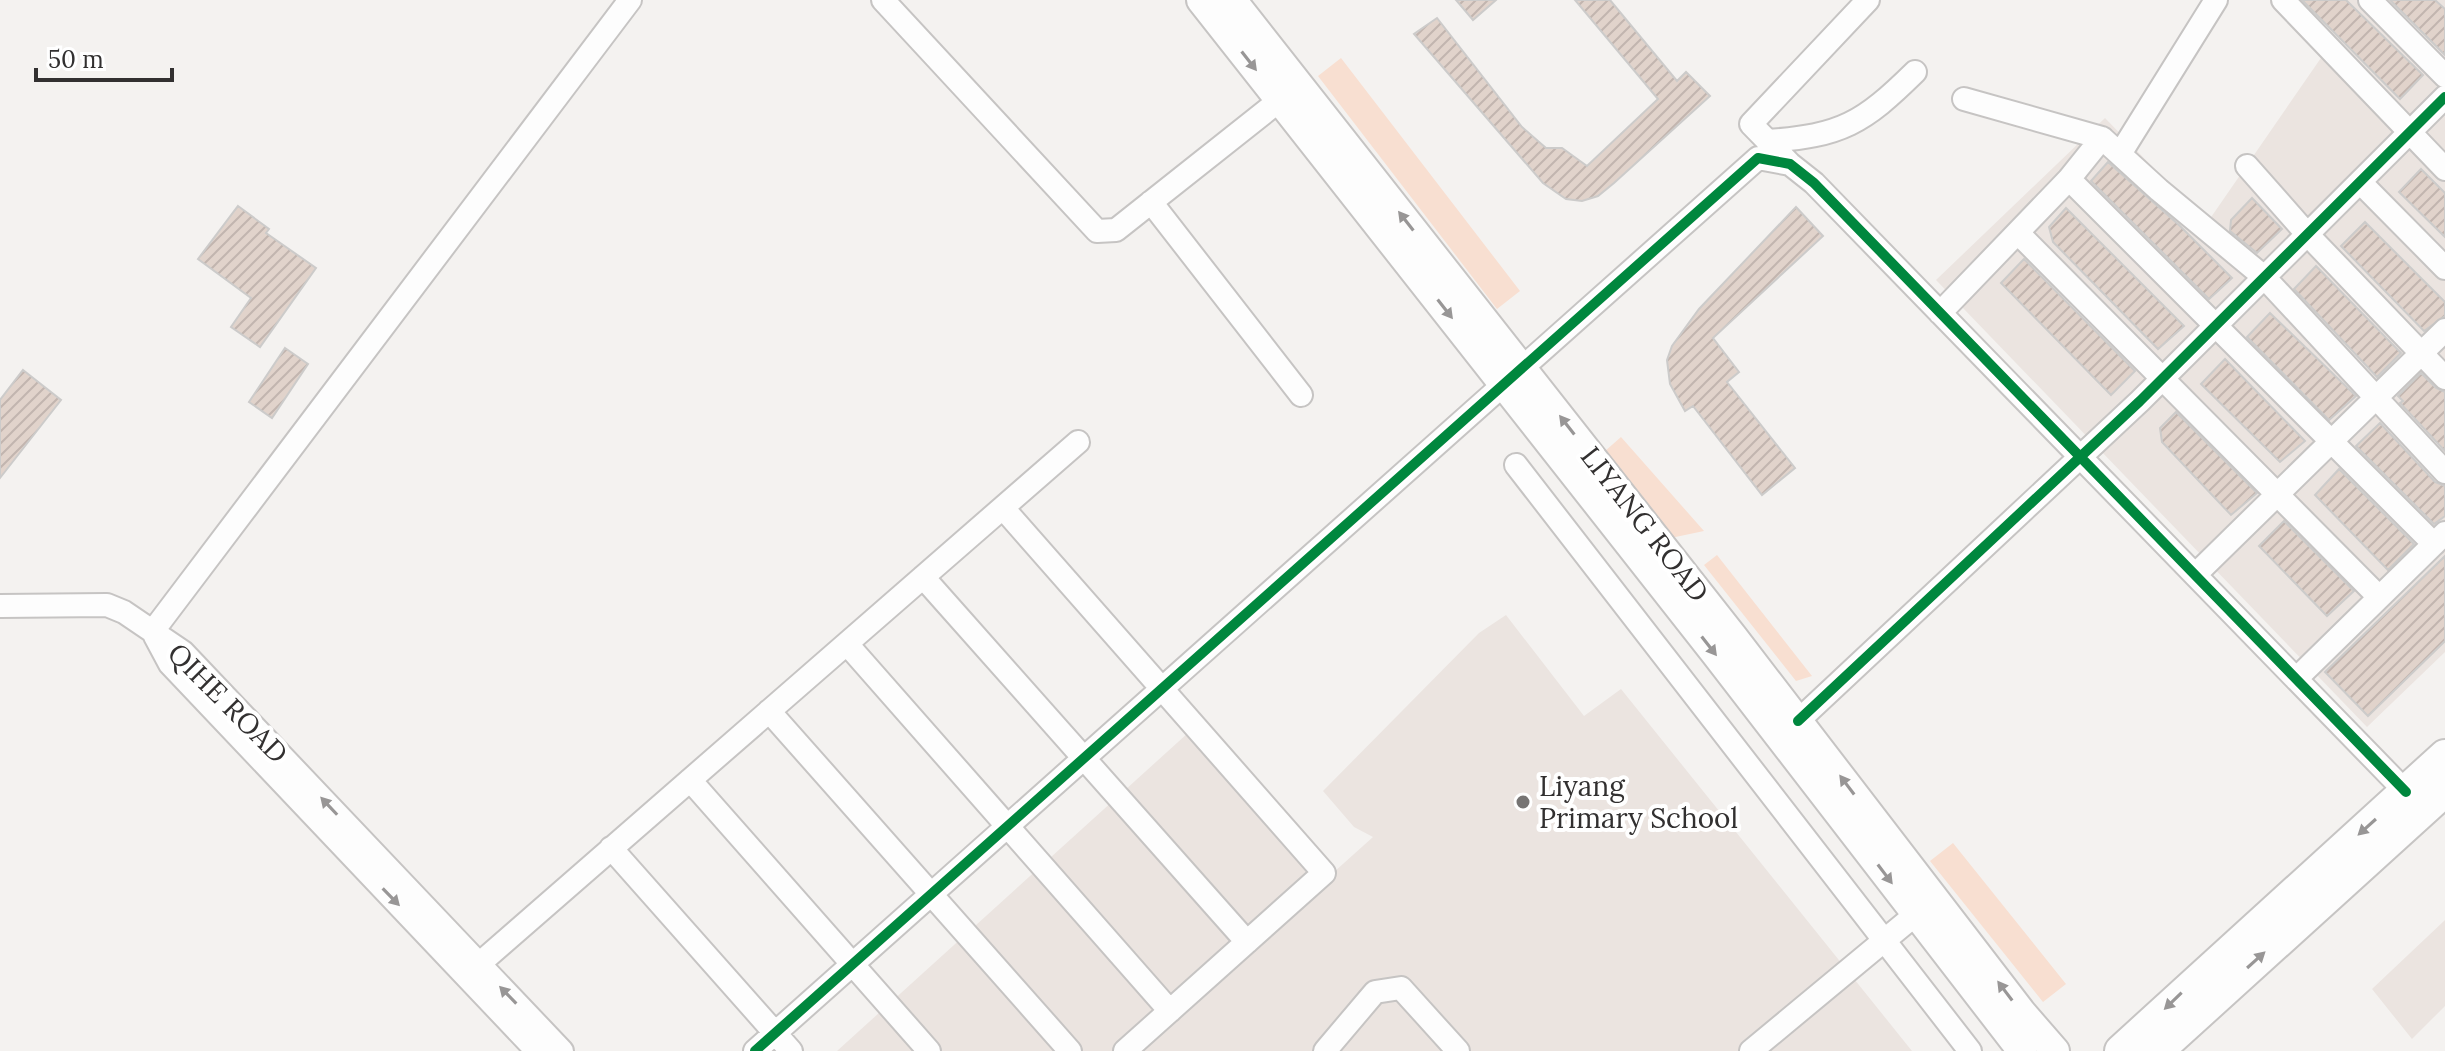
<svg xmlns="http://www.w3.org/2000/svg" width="2445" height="1051" font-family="Lora,serif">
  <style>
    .built { fill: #ebe4e0 }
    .grass { fill: #f8dfd1 }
    .building { fill: url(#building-hatch); stroke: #cccbca; stroke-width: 2 }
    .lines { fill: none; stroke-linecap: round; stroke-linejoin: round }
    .minor-casing { stroke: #c6c4c3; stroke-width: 26 }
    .major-casing { stroke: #c6c4c3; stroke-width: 32 }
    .highway-casing { stroke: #c6c4c3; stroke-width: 36 }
    .minor { stroke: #fdfdfd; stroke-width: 22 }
    .major { stroke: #fdfdfd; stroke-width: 28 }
    .highway { stroke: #fdfdfd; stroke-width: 32 }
    .cycleway-casing { stroke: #fff; stroke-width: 15 }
    .cycleway { stroke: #00873e; stroke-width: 10 }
    .oneway { fill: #989696 }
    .poi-dot { fill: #767473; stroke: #fff; stroke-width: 3 }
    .labels { text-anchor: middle; stroke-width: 8; stroke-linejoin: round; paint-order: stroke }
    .street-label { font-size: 28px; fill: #323030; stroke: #fff }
    .poi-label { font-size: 28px; fill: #323030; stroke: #fff; text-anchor: start }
  </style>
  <defs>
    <pattern id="building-hatch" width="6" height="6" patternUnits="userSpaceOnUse" patternTransform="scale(2)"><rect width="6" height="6" fill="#e1d3cb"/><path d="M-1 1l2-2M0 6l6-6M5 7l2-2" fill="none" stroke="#c2b5af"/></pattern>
  </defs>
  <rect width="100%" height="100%" fill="#f4f2f0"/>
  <path class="built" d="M2271 0H2445V652L2367 727 1936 280 2105 118 2207 223 2323 55Z
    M1506 615 1584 716 1621 689 1912 1051H837L1199 723 1334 872 1373 837 1354 827 1323 791 1479 633Z
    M2445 920V1006L2412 1039 2372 989Z"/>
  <path class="grass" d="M1341 58 1520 291 1497 309 1318 76Z
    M1621 437 1704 531 1666 539 1596 459Z
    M1717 555 1812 676 1796 681 1704 565Z
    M1953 843 2066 984 2043 1002 1930 861Z"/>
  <path class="building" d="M1456 0H1496L1473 20Z
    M1575 0H1610L1677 81 1686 72 1710 96 1614 183 1598 196 1582 201 1566 199 1543 183 1414 34 1437 18 1522 127 1546 148H1562L1587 166 1658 99Z
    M2302 0H2346L2423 75 2400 99Z
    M2390 0H2435L2445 9V55Z
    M2108 162 2179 225 2232 278 2209 299 2091 181Z
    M2421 169 2445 193V237L2399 192Z
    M2252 198 2282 229 2257 253 2230 231 2231 220Z
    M238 206 269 229 266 233 316 268 260 347 231 327 251 298 198 259Z
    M1796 207 1823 236 1713 338 1739 372 1727 382 1795 468 1762 495 1693 406 1685 411 1670 384 1667 360 1672 346 1699 309Z
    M2066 208 2184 326 2158 349 2053 242 2049 227Z
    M2365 222 2445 302V316L2424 331 2341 246Z
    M2024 259 2135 371 2111 395 2001 283Z
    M2316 266 2401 353 2377 377 2294 289Z
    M2270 313 2356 396 2329 420 2247 337Z
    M285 348 308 364 272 418 249 402Z
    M2225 359 2305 441 2280 462 2201 384Z
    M23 370 61 400 0 478V400Z
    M2421 373 2436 388 2445 392V451L2400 403 2403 401 2398 396Z
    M2176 412 2257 493 2231 515 2162 442 2160 428Z
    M2380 423 2435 482 2445 486V516L2434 524 2356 446Z
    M2339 469 2414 544 2388 570 2315 495Z
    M2284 521 2354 591 2327 616 2259 546Z
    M2445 556V641L2368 716 2325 672Z"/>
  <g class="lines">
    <g class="minor-casing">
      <path id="minor" d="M883 0 1097 231 1116 230 1280 100
        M2283 0 2445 169
        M2370 0 2445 76
        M1964 99 2102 138 2159 190 2264 277 2445 472
        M1767 141C1842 136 1863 123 1915 72
        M2120 154 2216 0
        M1789 163 1751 124 1868 0
        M2247 166 2307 234 2445 378
        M2069 179 2434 544
        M2360 182 2445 268
        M1151 202 1301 395
        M2018 233 2379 597
        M1940 313 2069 179 2102 138
        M1516 465 1970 1051
        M1003 508 1324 873 1125 1051
        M2195 575 2445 330
        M923 577 1247 942
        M0 606 107 605 124 612 183 652 562 1051
        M153 631 630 0
        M155 636 170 664 537 1051
        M847 644 1170 1011
        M2296 679 2445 533
        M769 711 1070 1051
        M1798 721 2140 401 2445 97
        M690 780 929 1051
        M611 848 791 1051
        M479 964 1078 442
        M755 1051 1758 158 1790 164 1814 183 2406 792
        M1325 1051 1375 992 1401 988 1458 1051
        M1751 1051 1915 915"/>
    </g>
    <g class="major-casing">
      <path id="major" d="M1201 0 1715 653 2022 1051
        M1232 0 1734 638 2022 1013 2055 1051"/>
    </g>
    <g class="highway-casing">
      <path id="highway" d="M2121 1051 2445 756
        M2157 1051 2445 790"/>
    </g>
    <use href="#minor" class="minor"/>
    <use href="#major" class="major"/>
    <use href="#highway" class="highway"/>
    <g class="cycleway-casing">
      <path id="cycleway" d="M1798 721 2140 401 2445 97
        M755 1051 1758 158 1790 164 1814 183 2406 792"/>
    </g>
    <use href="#cycleway" class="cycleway"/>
  </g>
  <defs><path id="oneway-solid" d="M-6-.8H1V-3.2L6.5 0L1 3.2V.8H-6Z" transform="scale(2)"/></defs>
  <g class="oneway">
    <use href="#oneway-solid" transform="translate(1249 61) rotate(52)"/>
    <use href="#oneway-solid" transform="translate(1406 221) rotate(-128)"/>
    <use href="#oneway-solid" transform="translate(1445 309) rotate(52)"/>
    <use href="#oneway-solid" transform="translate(1567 425) rotate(-128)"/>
    <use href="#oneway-solid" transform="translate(1709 646) rotate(52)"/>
    <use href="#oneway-solid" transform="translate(1847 785) rotate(-127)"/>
    <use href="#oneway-solid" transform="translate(329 806) rotate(-133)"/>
    <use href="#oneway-solid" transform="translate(2367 827) rotate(138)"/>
    <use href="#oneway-solid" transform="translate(1885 874) rotate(53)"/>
    <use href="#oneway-solid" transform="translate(391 897) rotate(46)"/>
    <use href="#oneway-solid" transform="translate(2256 960) rotate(-42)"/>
    <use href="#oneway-solid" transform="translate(2005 991) rotate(-127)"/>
    <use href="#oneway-solid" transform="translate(508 995) rotate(-134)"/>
    <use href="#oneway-solid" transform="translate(2173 1001) rotate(136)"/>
  </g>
  <circle class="poi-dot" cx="1523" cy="802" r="8"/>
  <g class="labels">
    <g class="street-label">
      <text transform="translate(1645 524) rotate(52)" y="10">LIYANG ROAD</text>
      <text transform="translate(228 703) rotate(45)" y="10">QIHE ROAD</text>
    </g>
    <g class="poi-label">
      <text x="1539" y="796">Liyang<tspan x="1539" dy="32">Primary School</tspan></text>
    </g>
  </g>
  <path d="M36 68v12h136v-12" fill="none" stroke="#323030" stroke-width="4"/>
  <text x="48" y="68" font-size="24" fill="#323030" stroke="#ffffff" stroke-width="6" paint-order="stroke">50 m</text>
</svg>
